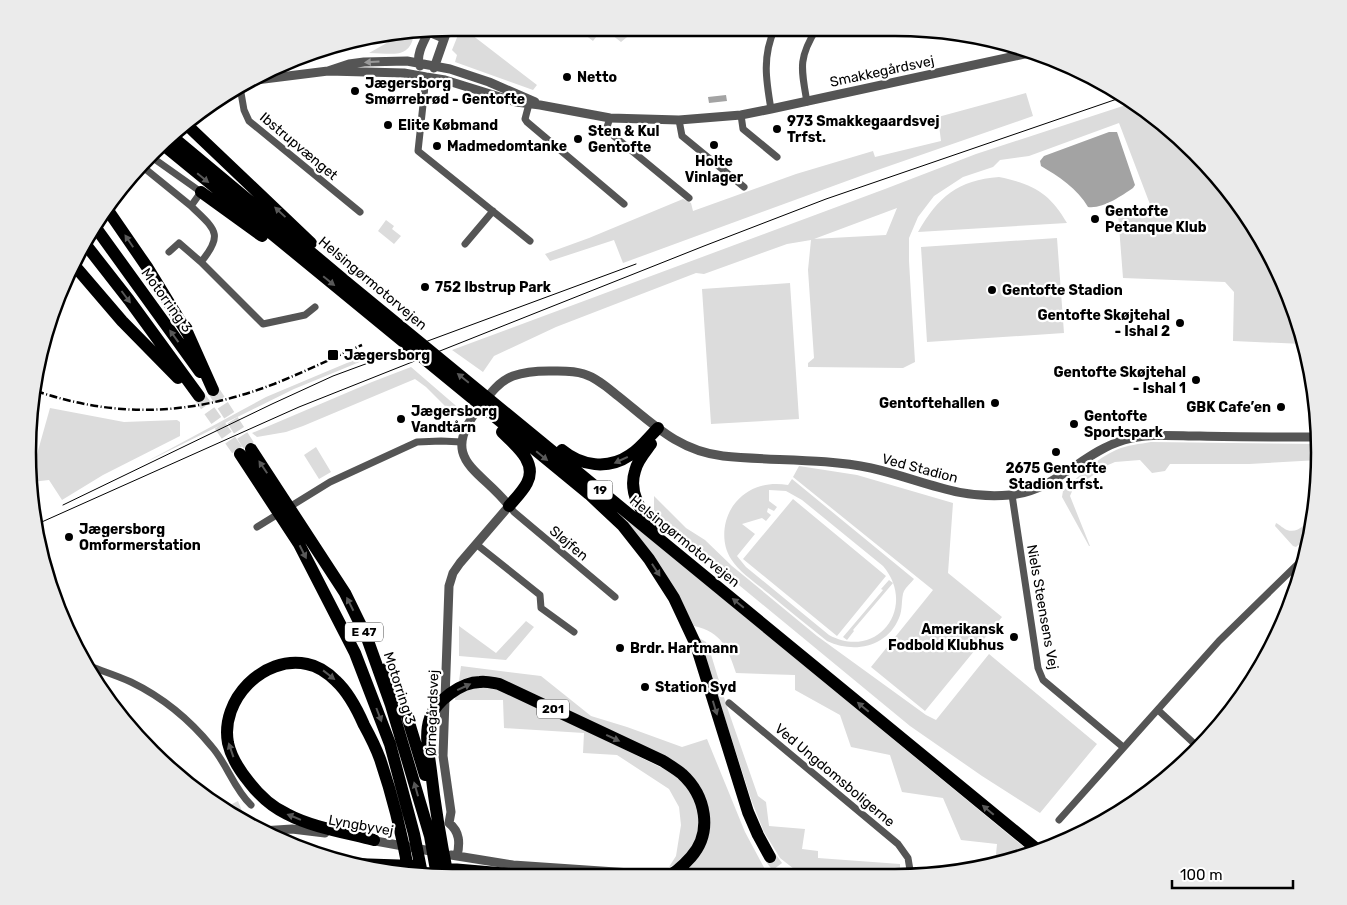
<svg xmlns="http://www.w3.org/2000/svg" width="1347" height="905" font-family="Rubik,sans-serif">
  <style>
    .green { fill: #dcdcdc; fill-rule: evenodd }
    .water { fill: #a3a3a3 }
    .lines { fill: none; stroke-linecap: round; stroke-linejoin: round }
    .motorway-tunnel { stroke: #d9d9d9; stroke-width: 12; stroke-dasharray: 12 6; stroke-linecap: butt }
    .minor { stroke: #555; stroke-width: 7 }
    .tertiary { stroke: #555; stroke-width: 9 }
    .motorway { stroke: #000; stroke-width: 12 }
    .tram { stroke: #000; stroke-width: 1 }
    .rail { stroke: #000; stroke-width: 2.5; stroke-dasharray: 8 2.5 1 2.5; stroke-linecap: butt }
    .oneway { fill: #999 }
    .oneway2 { fill: #595959 }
    .poi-dot { fill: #000; stroke: #fff; stroke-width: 2 }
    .labels { text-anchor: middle; stroke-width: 4.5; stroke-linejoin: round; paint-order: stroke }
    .shield { fill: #fff; stroke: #4c4c4c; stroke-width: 1 }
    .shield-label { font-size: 12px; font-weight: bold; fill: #000 }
    .street-label { font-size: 14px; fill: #000; stroke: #fff }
    .poi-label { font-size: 14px; font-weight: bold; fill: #000; stroke: #fff; text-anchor: start }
    .rim { fill: none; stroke: #000; stroke-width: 2.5 }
  </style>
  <rect width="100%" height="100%" fill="#fff"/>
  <path class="green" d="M463 28 537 85 533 90 455 62 457 55 452 50 458 35 461 36 463 33 460 30Z
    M583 28H638L621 42 603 28 593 41 580 31Z
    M414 34C410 60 391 53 369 53L399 36Z
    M1026 93 1033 116 866 174 623 263 614 240 550 261 545 254 589 238 683 199 691 203 693 211 796 174 873 151 875 157 941 141 938 117Z
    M1129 104 1195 152 1248 216 1287 290 1303 344 1233 341 1234 292 1225 282 1123 278 1118 213 1151 207 1119 123 1029 156 1000 160 993 167 963 177 934 196 918 217 909 238V261L915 362 903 368 808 367V363L814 358 808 270 811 240 787 244 704 274 696 273 556 327 494 356 483 372 452 350 885 189 976 154ZM897 208 886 235 813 239H814Z
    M999 177C1033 184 1050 193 1067 223L918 232C938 197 958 180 999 177Z
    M386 220 394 226 392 229 401 236 394 244 378 231Z
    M1057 238 1064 333 927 342 921 247Z
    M790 283 799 419 711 424 702 289Z
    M379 354 294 389 144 463 266 397 354 360 366 356Z
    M411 367 462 411 456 417 426 387 415 379 303 426 286 432 257 437 252 433 372 382Z
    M50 408 124 422 177 420 180 422V436L103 475 62 500 49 480 32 482V472Z
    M1151 442 1319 444V460L1249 464H1170L1165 471 1152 473 1140 460 1115 462 1108 465 1073 489 1070 496 1090 546H1089L1062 497 1063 491C1079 476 1096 459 1116 450 1127 445 1140 444 1151 442Z
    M316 447 331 472 319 479 304 455Z
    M799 466 857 475 953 503 948 573 1002 617 925 711 871 667 933 590 793 477Z
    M792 479 914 579C911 583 906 587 904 591 901 597 903 610 899 618 887 647 854 654 827 641 807 625 787 609 768 593 755 582 740 573 731 559 720 542 723 517 736 502 750 486 768 482 788 485ZM769 490 786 491 802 500 883 566C918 607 877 661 829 635L746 567 737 556 755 534 742 524 762 518 766 521 771 515 767 512 768 508 774 511 777 507 769 501Z
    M654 496 686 528 705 540 732 566 817 636 926 715 936 720 989 654 1097 744 1040 813 982 776 910 726 688 543 654 511Z
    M793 499 886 576 837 636 743 559Z
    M618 512 1031 853 995 864 997 844 961 840 943 798 902 792 890 755 851 747 840 715 795 690V675L736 673C728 649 722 632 694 626L677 594Z
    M1313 517 1312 534 1296 547 1293 546 1275 526 1276 523C1280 525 1284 529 1287 530 1298 534 1306 523 1313 517Z
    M889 580 893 583 853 630 854 631 847 640 843 637 883 590 881 589Z
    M526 621 534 627 506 660 459 656V626L496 653Z
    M699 638 706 642 709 648 727 707 758 796 766 802 769 826 805 829 802 849 818 851V858L900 864V872L892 878 811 872 794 869 780 858 764 832 752 802Z
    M461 666 541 676 591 716 627 727 682 747 707 739 745 832 767 873 685 871 706 840 692 778 479 677 466 678 459 681Z
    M487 686 506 691 664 769C676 776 689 785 695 798 697 805 701 819 700 825 697 842 685 862 669 867L676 856 681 825 679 807 669 789 617 755 583 753 584 733 504 728 503 700H455L456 692Z
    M238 801 246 821 235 813 232 804Z"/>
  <path class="water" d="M726 95 727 101 709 103 708 97Z
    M1109 132H1117L1135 185 1133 188C1121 196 1103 209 1088 207 1078 189 1058 176 1041 166L1040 161 1044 156Z
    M31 413 35 430 30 442 28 424Z"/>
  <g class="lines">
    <path class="motorway-tunnel" d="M213 390 251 449
      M199 396 240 454
      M770 857 786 878"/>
    <path class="minor" d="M426 32 443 39
      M426 77 418 151 530 241
      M240 87 244 110 249 121 360 212
      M807 102C801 68 798 58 817 28
      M529 104 525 119 527 122 624 204
      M771 109C766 80 762 56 775 28
      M741 115 743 129 777 157
      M610 118 607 127 609 132 689 198
      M679 120 682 136 744 187
      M153 158 201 192 191 206C214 229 225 233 201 262
      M143 167 191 206
      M465 244 493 211
      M169 252 179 243 201 262 263 324 305 315 315 307
      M1012 495 1038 668 1043 680 1123 747
      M509 506 514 512 615 597
      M257 527 330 482 417 442 441 441 462 442
      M476 544 540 595 541 608 574 632
      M84 664C99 670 116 675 131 682 162 697 190 720 212 747 227 764 234 789 251 805
      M729 703 898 844 908 858 911 876
      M1158 710 1199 748
      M1059 820 1219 641 1305 557"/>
    <path class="tertiary" d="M420 66C415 56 424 41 429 31
      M434 68 448 28
      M328 71 404 73 426 77 445 80 516 102 540 105 610 118 679 120 741 115 771 109 1029 53
      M256 80 328 71 349 64 364 62 407 61 450 69 489 82 535 102
      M261 831 292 829 325 833
      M370 840 436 852
      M451 855 513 865 704 878
      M457 856C460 843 460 832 449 823L451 812 443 756 449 586 453 573 460 563 509 506C482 470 436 460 480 407 489 395 499 381 513 376 524 372 537 371 549 371 560 371 573 370 584 374 597 378 608 388 618 396 652 423 678 451 723 456 772 461 822 458 871 468 920 479 957 500 1010 495 1055 491 1083 452 1124 440 1148 433 1176 436 1200 436 1240 437 1279 437 1318 437"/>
    <path class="motorway" d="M188 126 311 243
      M174 138 350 285 1039 851
      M166 147 589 494 623 526 649 559 674 598 696 645 748 812 758 835 770 857
      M201 192 262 236
      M107 209 147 267 188 334 213 390
      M96 228 200 372
      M86 245 129 300 199 396
      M74 265 122 321 178 378
      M502 432C515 445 538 462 527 483 523 491 515 499 509 506
      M651 444C645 452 637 461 635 471 628 493 641 512 655 528
      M251 449 345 593 367 638 391 705 430 836 437 876
      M562 450C581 466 608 470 630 455 640 449 649 437 658 428
      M240 454 299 544 355 653 390 744 414 834 422 874
      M386 669 407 716 425 775
      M374 840C347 833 311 827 287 814 272 807 259 795 249 782 240 771 231 757 228 743 220 700 263 655 307 664 318 666 328 673 336 681 349 693 357 709 364 725 370 736 376 748 380 759 393 797 402 835 409 873
      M354 864 414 866
      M439 868 558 878
      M448 877C441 842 435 807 431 771 429 754 424 735 430 718 436 701 461 682 480 682 486 681 493 683 499 684L663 761C669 765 676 769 682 774 706 796 713 832 691 857 683 866 675 874 664 878"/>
    <path class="tram" d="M63 505 272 404 333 376 636 264
      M35 525 299 407 704 246 826 199 1120 98"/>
    <path class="rail" d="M36 391C119 419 193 415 274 384 304 372 333 358 362 345"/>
  </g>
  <defs><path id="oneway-solid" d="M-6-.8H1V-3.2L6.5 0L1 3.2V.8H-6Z" transform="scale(1.25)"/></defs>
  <use class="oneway" href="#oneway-solid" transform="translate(372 62) rotate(176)"/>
  <g class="oneway2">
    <use href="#oneway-solid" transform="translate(203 178) rotate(39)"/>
    <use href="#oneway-solid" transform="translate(280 212) rotate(-137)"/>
    <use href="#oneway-solid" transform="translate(129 241) rotate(-124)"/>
    <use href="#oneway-solid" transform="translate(329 281) rotate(39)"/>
    <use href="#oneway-solid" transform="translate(126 297) rotate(53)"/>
    <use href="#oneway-solid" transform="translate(174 336) rotate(-126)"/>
    <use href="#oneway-solid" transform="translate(463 378) rotate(-141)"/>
    <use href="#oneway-solid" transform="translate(542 456) rotate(39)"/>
    <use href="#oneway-solid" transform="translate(621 460) rotate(155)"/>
    <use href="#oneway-solid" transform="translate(263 467) rotate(-124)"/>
    <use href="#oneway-solid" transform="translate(303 552) rotate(63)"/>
    <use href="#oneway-solid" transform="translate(656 570) rotate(57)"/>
    <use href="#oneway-solid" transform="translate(738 603) rotate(-141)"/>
    <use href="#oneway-solid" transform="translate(350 604) rotate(-117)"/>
    <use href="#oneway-solid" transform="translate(329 675) rotate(38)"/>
    <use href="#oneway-solid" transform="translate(464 687) rotate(-25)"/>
    <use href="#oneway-solid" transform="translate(863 707) rotate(-140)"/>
    <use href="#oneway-solid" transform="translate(715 708) rotate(73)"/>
    <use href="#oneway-solid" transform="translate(379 715) rotate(69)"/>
    <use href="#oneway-solid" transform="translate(613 738) rotate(25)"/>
    <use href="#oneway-solid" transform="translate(231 750) rotate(-109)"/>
    <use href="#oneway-solid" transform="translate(416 789) rotate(-106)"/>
    <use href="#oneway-solid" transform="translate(988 810) rotate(-140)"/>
    <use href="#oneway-solid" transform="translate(294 817) rotate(-158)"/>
  </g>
  <g class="poi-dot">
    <circle cx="567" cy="77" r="5"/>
    <circle cx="355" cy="91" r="5"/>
    <circle cx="388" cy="125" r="5"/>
    <circle cx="777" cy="129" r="5"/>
    <circle cx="578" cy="139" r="5"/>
    <circle cx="714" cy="145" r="5"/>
    <circle cx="437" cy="146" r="5"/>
    <circle cx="1095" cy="219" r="5"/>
    <circle cx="425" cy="287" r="5"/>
    <circle cx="992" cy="290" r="5"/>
    <circle cx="1180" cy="323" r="5"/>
    <rect x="327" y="349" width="12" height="12" rx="2.5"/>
    <circle cx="1196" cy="380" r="5"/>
    <circle cx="995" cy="403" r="5"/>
    <circle cx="1281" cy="407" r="5"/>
    <circle cx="401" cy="419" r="5"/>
    <circle cx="1074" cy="424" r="5"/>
    <circle cx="1056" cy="452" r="5"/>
    <circle cx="69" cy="537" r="5"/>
    <circle cx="1014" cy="637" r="5"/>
    <circle cx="620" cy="648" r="5"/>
    <circle cx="645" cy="687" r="5"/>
  </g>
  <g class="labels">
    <g class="shield">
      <rect x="587.5" y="480.5" width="25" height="19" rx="4"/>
      <rect x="345" y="622.5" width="38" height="19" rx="4"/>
      <rect x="537" y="699.5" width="32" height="19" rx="4"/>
    </g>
    <g class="shield-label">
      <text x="600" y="494">19</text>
      <text x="364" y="636">E 47</text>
      <text x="553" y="713">201</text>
    </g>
    <g class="street-label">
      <text transform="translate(882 71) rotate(-12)" y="5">Smakkegårdsvej</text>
      <text transform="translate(299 146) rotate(40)" y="5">Ibstrupvænget</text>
      <text transform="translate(373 283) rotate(40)" y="5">Helsingørmotorvejen</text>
      <text transform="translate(167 300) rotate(54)" y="5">Motorring 3</text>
      <text transform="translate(920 468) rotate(15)" y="5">Ved Stadion</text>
      <text transform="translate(685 541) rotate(39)" y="5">Helsingørmotorvejen</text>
      <text transform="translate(569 543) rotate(40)" y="5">Sløjfen</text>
      <text transform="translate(1043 607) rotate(80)" y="5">Niels Steensens Vej</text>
      <text transform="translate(400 688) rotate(72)" y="5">Motorring 3</text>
      <text transform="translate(432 713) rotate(-88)" y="5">Ørnegårdsvej</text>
      <text transform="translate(835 775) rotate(40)" y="5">Ved Ungdomsboligerne</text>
      <text transform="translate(361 825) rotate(10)" y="5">Lyngbyvej</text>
    </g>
    <g class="poi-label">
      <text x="577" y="82">Netto</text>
      <text x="365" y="88">Jægersborg<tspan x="365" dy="16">Smørrebrød - Gentofte</tspan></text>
      <text x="787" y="126">973 Smakkegaardsvej<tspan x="787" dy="16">Trfst.</tspan></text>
      <text x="398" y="130">Elite Købmand</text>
      <text x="588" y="136">Sten &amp; Kul<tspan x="588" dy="16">Gentofte</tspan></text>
      <text x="447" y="151">Madmedomtanke</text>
      <text x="714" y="166" text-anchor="middle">Holte<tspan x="714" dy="16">Vinlager</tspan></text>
      <text x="1105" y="216">Gentofte<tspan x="1105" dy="16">Petanque Klub</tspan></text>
      <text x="435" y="292">752 Ibstrup Park</text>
      <text x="1002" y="295">Gentofte Stadion</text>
      <text x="1170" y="320" text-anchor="end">Gentofte Skøjtehal<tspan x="1170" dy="16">- Ishal 2</tspan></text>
      <text x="344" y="360">Jægersborg</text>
      <text x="1186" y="377" text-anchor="end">Gentofte Skøjtehal<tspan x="1186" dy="16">- Ishal 1</tspan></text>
      <text x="985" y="408" text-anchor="end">Gentoftehallen</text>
      <text x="1271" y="412" text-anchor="end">GBK Cafe’en</text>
      <text x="411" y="416">Jægersborg<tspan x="411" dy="16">Vandtårn</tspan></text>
      <text x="1084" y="421">Gentofte<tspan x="1084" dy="16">Sportspark</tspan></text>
      <text x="1056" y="473" text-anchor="middle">2675 Gentofte<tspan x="1056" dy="16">Stadion trfst.</tspan></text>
      <text x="79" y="534">Jægersborg<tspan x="79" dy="16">Omformerstation</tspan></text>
      <text x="1004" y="634" text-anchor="end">Amerikansk<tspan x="1004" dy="16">Fodbold Klubhus</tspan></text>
      <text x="630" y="653">Brdr. Hartmann</text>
      <text x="655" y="692">Station Syd</text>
    </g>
  </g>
  <path d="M0 0H1347V905H0ZM452 36H895A416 416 0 0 1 1311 452V453A416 416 0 0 1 895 869H452A416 416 0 0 1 36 453V452A416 416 0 0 1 452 36Z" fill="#ebebeb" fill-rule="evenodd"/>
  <path class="rim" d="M452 36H895A416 416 0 0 1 1311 452V453A416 416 0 0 1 895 869H452A416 416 0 0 1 36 453V452A416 416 0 0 1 452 36Z"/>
  <path d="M1172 880v8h121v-8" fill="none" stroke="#000000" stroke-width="2.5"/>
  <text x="1180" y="880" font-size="15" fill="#000000" stroke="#ffffff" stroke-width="4" paint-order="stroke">100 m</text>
</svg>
